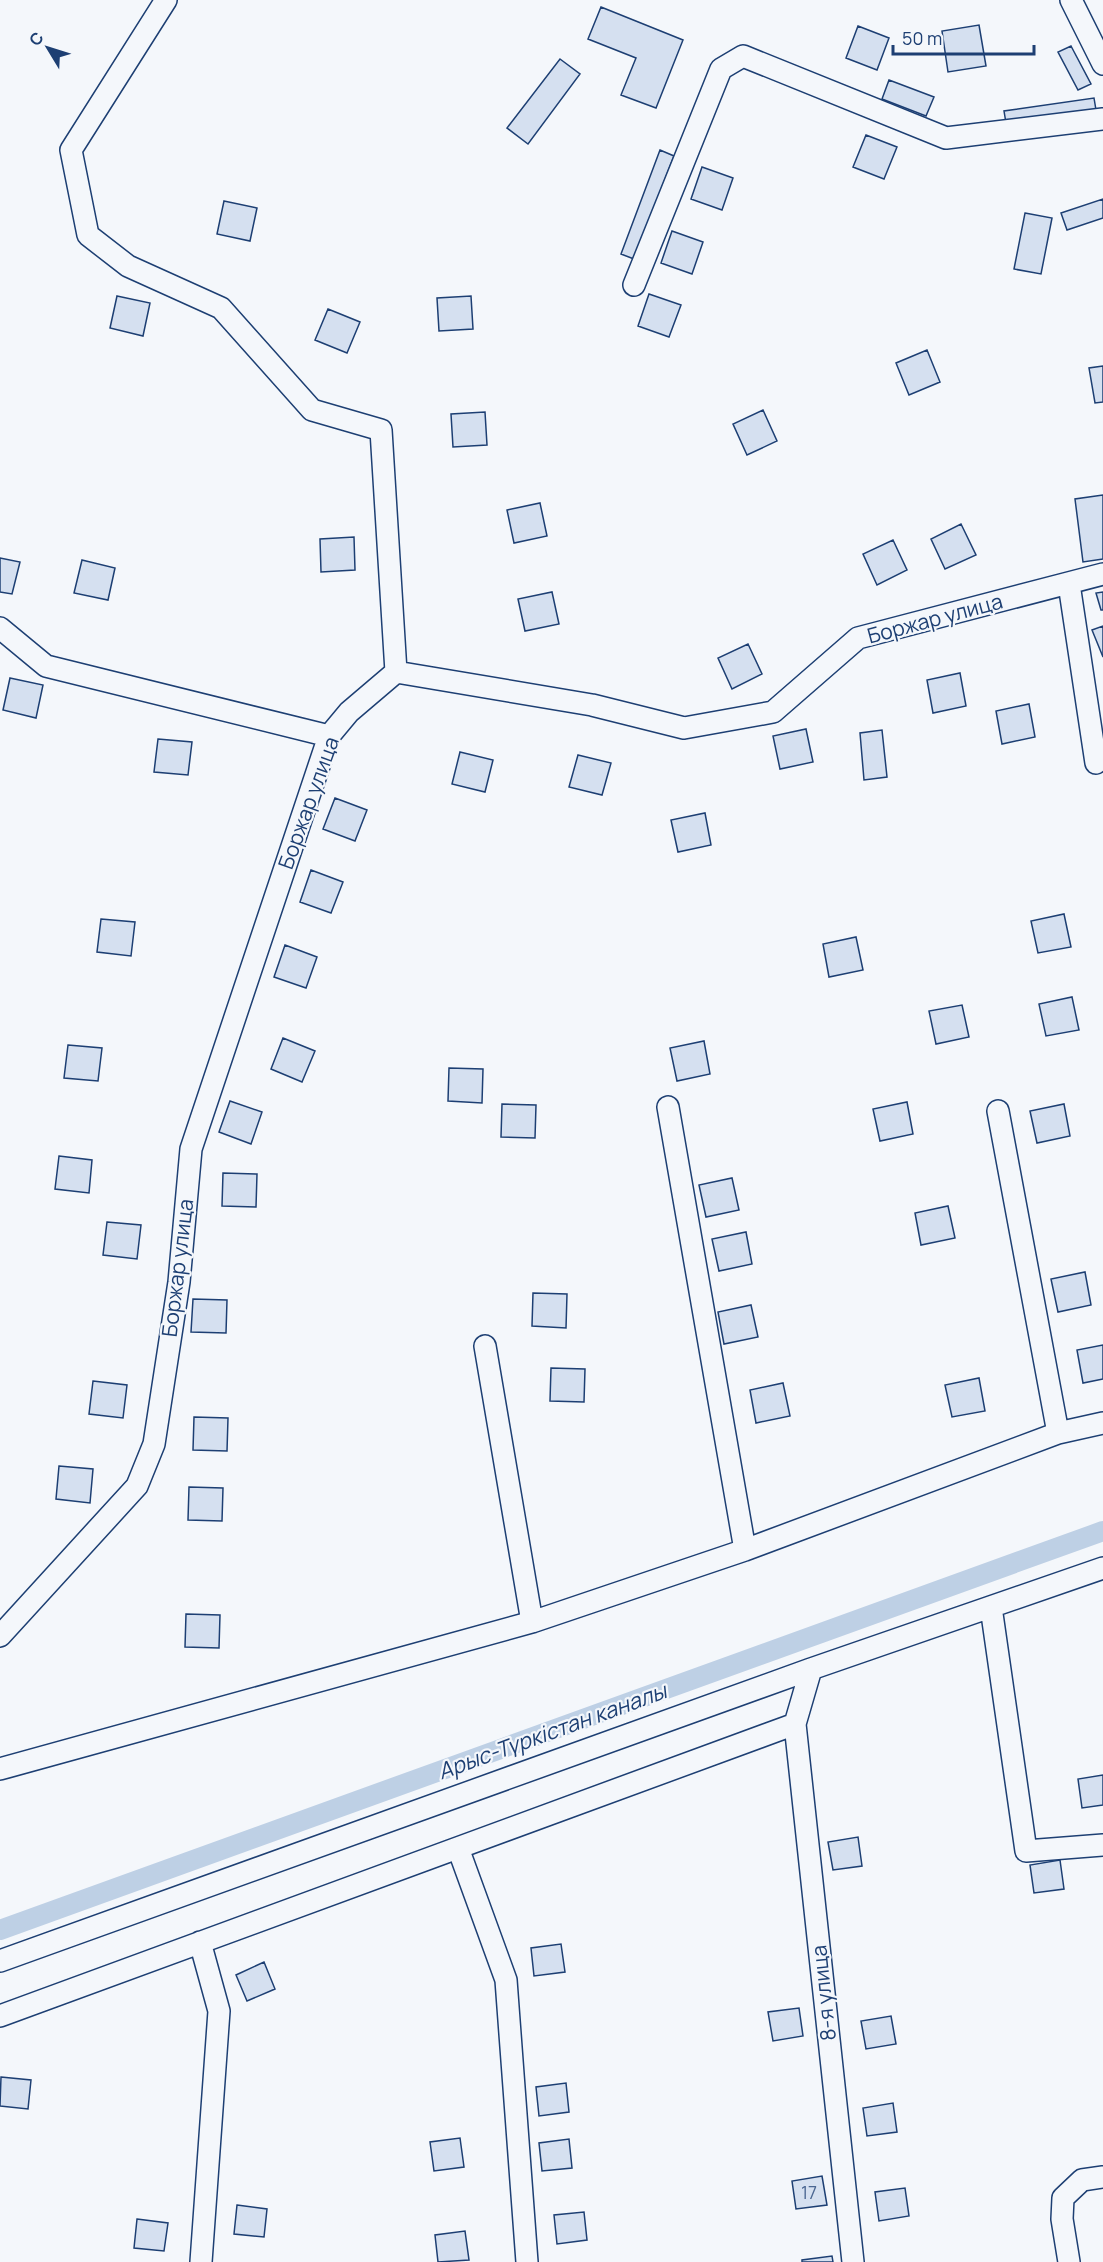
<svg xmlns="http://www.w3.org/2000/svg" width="1103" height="2262" font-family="Manrope,sans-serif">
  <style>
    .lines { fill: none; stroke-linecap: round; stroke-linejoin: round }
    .canal { stroke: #bed0e5; stroke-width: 20 }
    .building { fill: #d5e0f0; stroke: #1d3f73; stroke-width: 1.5 }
    .minor-casing { stroke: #1d3f73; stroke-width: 24 }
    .minor { stroke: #f4f7fb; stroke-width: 21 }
    .labels { text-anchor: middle; stroke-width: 4.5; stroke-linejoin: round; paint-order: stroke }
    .number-label { font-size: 18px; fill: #4b6792 }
    .street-label { font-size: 21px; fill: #1d3f73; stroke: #f4f7fb }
    .water-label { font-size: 22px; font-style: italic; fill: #1d3f73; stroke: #f4f7fb }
  </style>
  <rect width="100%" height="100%" fill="#f4f7fb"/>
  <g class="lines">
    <path class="canal" d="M0 1930 1103 1531"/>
  </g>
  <path class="building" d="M601 7 683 40 656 108 621 95 636 58 588 39Z
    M979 25 986 66 948 72 942 31Z
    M858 26 889 38 877 70 846 58Z
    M1071 46 1091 84 1078 90 1058 52Z
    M560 59 580 74 528 144 507 128Z
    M889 80 934 97 926 116 882 99Z
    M1094 98 1096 110 1006 123 1004 111Z
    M866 135 897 147 884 179 853 167Z
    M660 150 674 156 634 259 621 254Z
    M702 167 733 178 722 210 691 199Z
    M1103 199V218L1067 230 1061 213Z
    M224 201 257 208 250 241 217 234Z
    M1025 213 1052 218 1041 274 1014 269Z
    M672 231 703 242 692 274 661 263Z
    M649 294 681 305 669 337 638 326Z
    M117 296 150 303 143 336 110 328Z
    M471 296 473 329 439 331 437 298Z
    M328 309 360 322 347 353 315 340Z
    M927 350 940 382 909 395 896 363Z
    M1103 366V402L1095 403 1089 368Z
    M763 410 777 441 747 455 733 424Z
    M485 412 487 445 453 447 451 414Z
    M1103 495V559L1083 562 1075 499Z
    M540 503 547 536 514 543 507 510Z
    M961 524 976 555 945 569 931 539Z
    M354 537 355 570 321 572 320 539Z
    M893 540 907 570 877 585 863 554Z
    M0 558 20 562 12 594 0 592Z
    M82 560 115 568 108 600 74 593Z
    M552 592 559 624 525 631 518 599Z
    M1103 592V610H1101L1096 593Z
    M1103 626V657L1092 630Z
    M748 644 762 674 732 689 718 658Z
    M960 673 966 706 933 713 927 680Z
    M10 678 43 685 36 718 3 710Z
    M1029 704 1035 737 1002 744 996 711Z
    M806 729 813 762 780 769 773 736Z
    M882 730 887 777 864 780 860 733Z
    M158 739 192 742 188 775 154 772Z
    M460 752 493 760 485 792 452 784Z
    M578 755 611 763 602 795 569 787Z
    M335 798 367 810 355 841 323 829Z
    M705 813 711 845 678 852 671 820Z
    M311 870 343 882 331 913 300 902Z
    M1064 914 1071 947 1038 953 1031 921Z
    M101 919 135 922 131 956 97 952Z
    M856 937 863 970 829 977 823 944Z
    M285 945 317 957 306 988 274 977Z
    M1072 997 1079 1030 1046 1036 1039 1004Z
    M962 1005 969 1037 936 1044 929 1011Z
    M283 1038 315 1051 302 1082 271 1069Z
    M704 1041 710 1074 677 1081 670 1048Z
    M68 1045 102 1048 98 1081 64 1078Z
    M449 1068 483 1069 482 1103 448 1101Z
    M230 1101 262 1112 251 1144 219 1132Z
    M907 1102 913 1134 880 1141 873 1109Z
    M502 1104 536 1105 535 1138 501 1137Z
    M1064 1104 1070 1136 1037 1143 1030 1111Z
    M59 1156 92 1160 89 1193 55 1189Z
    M223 1173 257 1174 256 1207 222 1206Z
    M732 1178 739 1210 706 1217 699 1185Z
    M948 1206 955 1238 921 1245 915 1213Z
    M107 1222 141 1225 137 1259 103 1255Z
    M746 1232 752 1264 719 1271 712 1239Z
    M1085 1272 1091 1305 1058 1312 1051 1279Z
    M533 1293 567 1294 566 1328 532 1326Z
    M193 1299 227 1300 226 1333 191 1332Z
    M751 1305 758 1337 724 1344 718 1312Z
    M1103 1345V1379L1083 1383 1077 1350Z
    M551 1368 585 1369 584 1402 550 1401Z
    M979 1378 985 1411 952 1417 945 1385Z
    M93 1381 127 1385 123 1418 89 1414Z
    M783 1383 790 1416 756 1423 750 1390Z
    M194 1417 228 1418 227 1451 193 1450Z
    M59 1466 93 1469 90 1503 56 1499Z
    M189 1487 223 1488 222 1521 188 1520Z
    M186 1614 220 1615 219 1648 185 1647Z
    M1103 1775V1805L1082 1808 1078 1779Z
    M858 1837 862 1866 833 1870 828 1842Z
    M1060 1860 1064 1889 1034 1893 1030 1865Z
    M561 1944 565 1972 534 1976 531 1948Z
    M264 1962 275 1989 247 2001 236 1975Z
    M799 2008 803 2036 773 2041 768 2012Z
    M891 2016 896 2044 866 2049 861 2021Z
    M1 2077 31 2080 28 2109 0 2106Z
    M566 2083 569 2112 539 2116 536 2087Z
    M893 2103 897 2132 867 2136 863 2108Z
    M460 2138 464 2167 434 2171 430 2142Z
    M569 2139 572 2168 542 2171 539 2143Z
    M822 2176 827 2205 796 2209 792 2181Z
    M905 2188 909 2216 879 2221 875 2192Z
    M237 2205 267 2209 264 2237 234 2234Z
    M584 2212 587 2240 557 2244 554 2215Z
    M137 2219 168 2223 164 2251 134 2248Z
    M465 2231 469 2260 438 2262 435 2235Z
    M832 2256 833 2262H802V2260Z"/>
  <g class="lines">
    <g class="minor-casing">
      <path id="minor" d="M166 0 71 150 88 235 128 266 221 308 312 410 381 430 396 672
        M1071 0 1103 64
        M634 285 721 69 743 56 946 138 1103 119
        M1069 584 1096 763
        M0 628 46 666 329 736
        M668 1107 745 1550
        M998 1111 1058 1433
        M485 1346 532 1622
        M991 1607 1026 1851 1103 1845
        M0 1636 137 1486 154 1444 179 1282 191 1149 329 736 349 712 396 672 592 705 684 728 773 712 858 638 1103 574
        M0 1769 532 1622 745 1550 1058 1433 1103 1423
        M458 1848 506 1980 527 2262
        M200 1942 219 2011 201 2262
        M0 1961 811 1669
        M0 2016 795 1724
        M853 2262 795 1724 811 1669 1103 1568
        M1069 2262 1062 2219 1063 2198 1082 2180 1103 2177"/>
    </g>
    <use href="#minor" class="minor"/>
  </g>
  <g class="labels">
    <g class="number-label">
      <text x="809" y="2199">17</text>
    </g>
    <g class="street-label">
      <text transform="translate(935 619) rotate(-15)" y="7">Боржар улица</text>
      <text transform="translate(309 803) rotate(-70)" y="7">Боржар улица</text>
      <text transform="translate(178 1268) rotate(-83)" y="7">Боржар улица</text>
      <text transform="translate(824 1993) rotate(-96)" y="7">8-я улица</text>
    </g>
    <g class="water-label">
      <text transform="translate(552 1731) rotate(-20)" y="8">Арыс-Түркістан каналы</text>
    </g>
  </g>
  <g transform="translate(48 48) rotate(308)" stroke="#f4f7fb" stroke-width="4.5" paint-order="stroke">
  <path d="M0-4.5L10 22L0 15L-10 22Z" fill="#1d3f73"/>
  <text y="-9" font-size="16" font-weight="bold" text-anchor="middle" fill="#1d3f73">С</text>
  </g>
  <path d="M893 45v9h141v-9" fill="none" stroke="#1d3f73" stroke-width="3"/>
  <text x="902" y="45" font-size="18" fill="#1d3f73" stroke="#f4f7fb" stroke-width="4.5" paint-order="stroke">50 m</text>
</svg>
